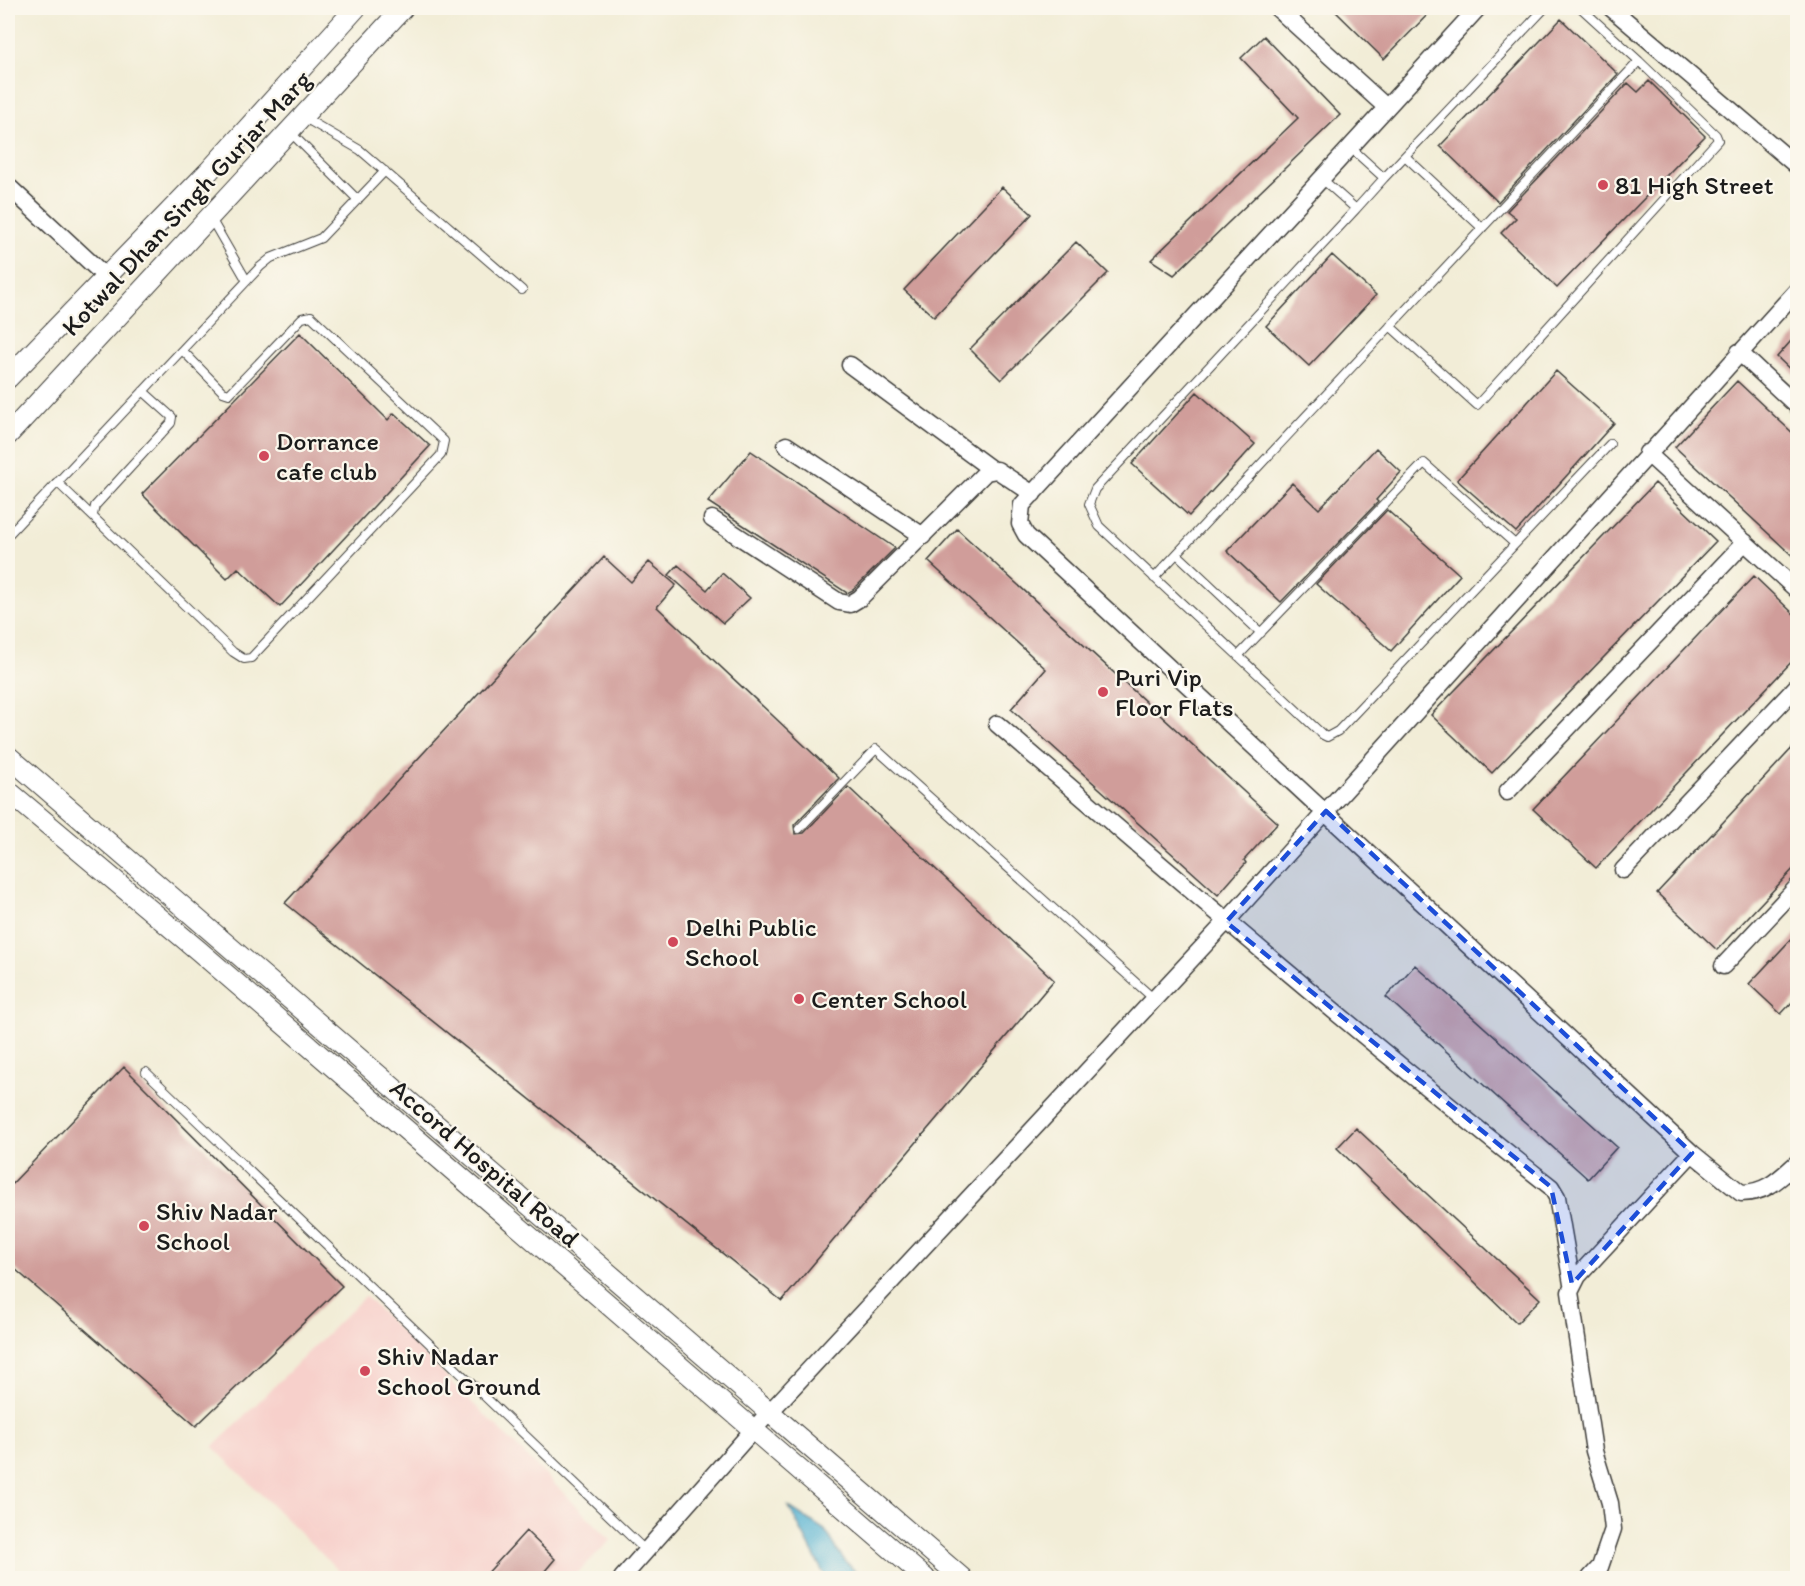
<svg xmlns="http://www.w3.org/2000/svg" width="1805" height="1586" font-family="Itim,sans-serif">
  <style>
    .built { fill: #f7d0cb }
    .water { fill: #52b1d1; stroke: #376676; stroke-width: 1.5 }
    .building { fill: #d09d9a }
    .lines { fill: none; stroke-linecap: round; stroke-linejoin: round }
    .service-casing { stroke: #3c3b38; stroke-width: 10 }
    .minor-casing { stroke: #3c3b38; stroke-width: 19 }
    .tertiary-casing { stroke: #3c3b38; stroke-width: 22 }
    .service { stroke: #fff; stroke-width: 8 }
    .minor { stroke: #fff; stroke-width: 16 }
    .tertiary { stroke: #fff; stroke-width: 20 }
    .marked { fill: #1d4ed8; fill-opacity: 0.2; stroke: #1d4ed8; stroke-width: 4.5; stroke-dasharray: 12 8; stroke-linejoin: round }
    .poi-dot { fill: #d1495b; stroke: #fbf7ec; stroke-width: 2 }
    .labels { text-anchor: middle; stroke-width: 4.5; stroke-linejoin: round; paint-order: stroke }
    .poi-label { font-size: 26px; fill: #1c1c1c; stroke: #fbf7ec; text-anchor: start }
    .street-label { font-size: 26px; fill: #1c1c1c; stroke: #fbf7ec }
  </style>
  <rect width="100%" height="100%" fill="#fbf7ec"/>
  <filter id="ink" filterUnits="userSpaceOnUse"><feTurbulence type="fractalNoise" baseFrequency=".0167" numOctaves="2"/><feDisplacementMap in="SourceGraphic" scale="12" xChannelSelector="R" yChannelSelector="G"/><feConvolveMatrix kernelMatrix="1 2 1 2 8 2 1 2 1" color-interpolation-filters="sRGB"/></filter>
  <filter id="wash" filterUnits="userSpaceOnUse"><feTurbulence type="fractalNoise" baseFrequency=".008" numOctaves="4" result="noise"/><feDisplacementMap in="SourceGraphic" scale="24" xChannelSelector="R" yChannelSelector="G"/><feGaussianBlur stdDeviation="1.35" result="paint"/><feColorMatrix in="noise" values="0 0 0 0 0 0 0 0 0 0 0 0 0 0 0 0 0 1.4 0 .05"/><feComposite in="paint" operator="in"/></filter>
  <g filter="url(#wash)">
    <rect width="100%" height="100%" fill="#f2edd7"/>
    <path class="built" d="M365 1296 611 1540 572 1578H346L213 1447Z"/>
    <path class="water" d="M789 1507 825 1530 842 1557 861 1578H826Z"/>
    <g id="blocks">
      <path class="building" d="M1332 8H1434L1384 59Z
        M1561 19 1618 74 1498 202 1440 146Z
        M1264 36 1340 115 1174 275 1151 260 1298 118 1241 58Z
        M1649 81 1705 136 1557 288 1501 233 1516 218 1507 211 1628 83 1638 92Z
        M1002 187 1032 214 934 317 904 290Z
        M1076 242 1108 273 1001 380 970 349Z
        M1332 255 1376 295 1309 366 1266 326Z
        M300 333 388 420 394 413 430 446 280 607 238 568 227 579 142 494Z
        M1797 334V376L1777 357Z
        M1556 371 1614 423 1516 532 1457 480Z
        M1737 381 1797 437V560L1675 447Z
        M1197 392 1255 444 1189 516 1132 464Z
        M1376 448 1401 472 1376 500 1378 502 1281 602 1227 551 1292 483 1319 509Z
        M751 451 895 548 853 590 847 593 708 502Z
        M1655 483 1716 541 1492 773 1431 715Z
        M1387 510 1460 575 1391 651 1316 584Z
        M957 529 1278 823 1244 860 1246 863 1218 895 1011 709 1046 669 928 561Z
        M604 557 631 582 649 562 676 585 657 607 839 778 794 825 795 834 804 833 848 787 1054 980 782 1301 285 903Z
        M678 565 707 590 722 573 750 598 723 623 669 575Z
        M1754 576 1797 617V656L1596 868 1533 809Z
        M1797 743V865L1717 950 1657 893Z
        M1797 933V997L1781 1014 1749 984Z
        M1415 965 1617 1147 1588 1179 1386 997Z
        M124 1067 342 1286 196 1426 8 1263V1188Z
        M1356 1128 1540 1299 1517 1323 1337 1148Z
        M526 1531 555 1559 539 1578H483Z"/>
    </g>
  </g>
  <g filter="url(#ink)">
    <use href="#blocks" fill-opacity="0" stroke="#3c3b38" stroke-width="1.5"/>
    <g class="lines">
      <g class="service-casing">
        <path id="service" d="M303 117 360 150 522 290
          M289 131 358 200
          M1350 147 1384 178 1545 8
          M1405 156 1482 228
          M1321 178 1356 209 1095 489 1089 504 1099 526 1323 735 1327 737 1338 731 1610 444
          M1356 209 1384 178
          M210 217 247 281
          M1390 326 1477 405 1718 140 1716 135 1639 61
          M57 482 233 652 244 659 251 658 441 455 444 441 311 316 302 318 229 394 223 392 182 350
          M93 515 95 506 171 423 172 417 143 391
          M8 535 260 267 271 258 321 238 385 171
          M1177 554 1261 633
          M1154 578 1639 61 1581 8
          M1238 656 1424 463 1515 544
          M799 829 876 749 1154 999
          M146 1072 646 1551"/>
      </g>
      <g class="minor-casing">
        <path id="minor" d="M1277 8 1385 106
          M1478 8 1022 505 1020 524 1026 535 1692 1153 1741 1193C1767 1193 1780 1178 1798 1162
          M1611 8 1798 167
          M8 186 106 277
          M1739 352 1798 407
          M850 365 991 469
          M786 445 923 536
          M1647 453 1798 591
          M712 519 839 602 850 604 860 598 986 472 997 470 1033 494
          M997 724C1179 881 1362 1038 1551 1187L1557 1197 1572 1284
          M1507 792 1745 542
          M1623 870 1798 685
          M1723 966 1798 886
          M622 1578 753 1430 1226 922 1798 289
          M1590 1578 1600 1567 1613 1529 1610 1503 1594 1451 1570 1292 1578 1276 1692 1153"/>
      </g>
      <g class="tertiary-casing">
        <path id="tertiary" d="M8 378 209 171 356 8
          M8 435 403 8
          M8 756 962 1578
          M8 791 199 951 925 1578"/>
      </g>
      <use href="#service" class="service"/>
      <use href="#minor" class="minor"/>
      <use href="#tertiary" class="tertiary"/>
    </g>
  </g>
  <path class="marked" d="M1326 811 1692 1153 1572 1284 1551 1187 1226 922Z"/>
  <g class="poi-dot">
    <circle cx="1603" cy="185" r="6"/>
    <circle cx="264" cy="456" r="6"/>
    <circle cx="1103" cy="692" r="6"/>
    <circle cx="673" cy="942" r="6"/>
    <circle cx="799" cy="999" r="6"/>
    <circle cx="144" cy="1226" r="6"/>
    <circle cx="365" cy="1371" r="6"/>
  </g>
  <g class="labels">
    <g class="poi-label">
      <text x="1615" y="194">81 High Street</text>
      <text x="276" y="450">Dorrance<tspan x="276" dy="30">cafe club</tspan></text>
      <text x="1115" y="686">Puri Vip<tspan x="1115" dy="30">Floor Flats</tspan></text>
      <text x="685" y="936">Delhi Public<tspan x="685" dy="30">School</tspan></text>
      <text x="811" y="1008">Center School</text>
      <text x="156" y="1220">Shiv Nadar<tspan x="156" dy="30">School</tspan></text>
      <text x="377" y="1365">Shiv Nadar<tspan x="377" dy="30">School Ground</tspan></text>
    </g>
    <g class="street-label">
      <text transform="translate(186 203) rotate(-47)" y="9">Kotwal Dhan Singh Gurjar Marg</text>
      <text transform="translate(485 1163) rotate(41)" y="9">Accord Hospital Road</text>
    </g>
  </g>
  <rect width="1805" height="1586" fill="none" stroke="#fbf7ec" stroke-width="30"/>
</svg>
